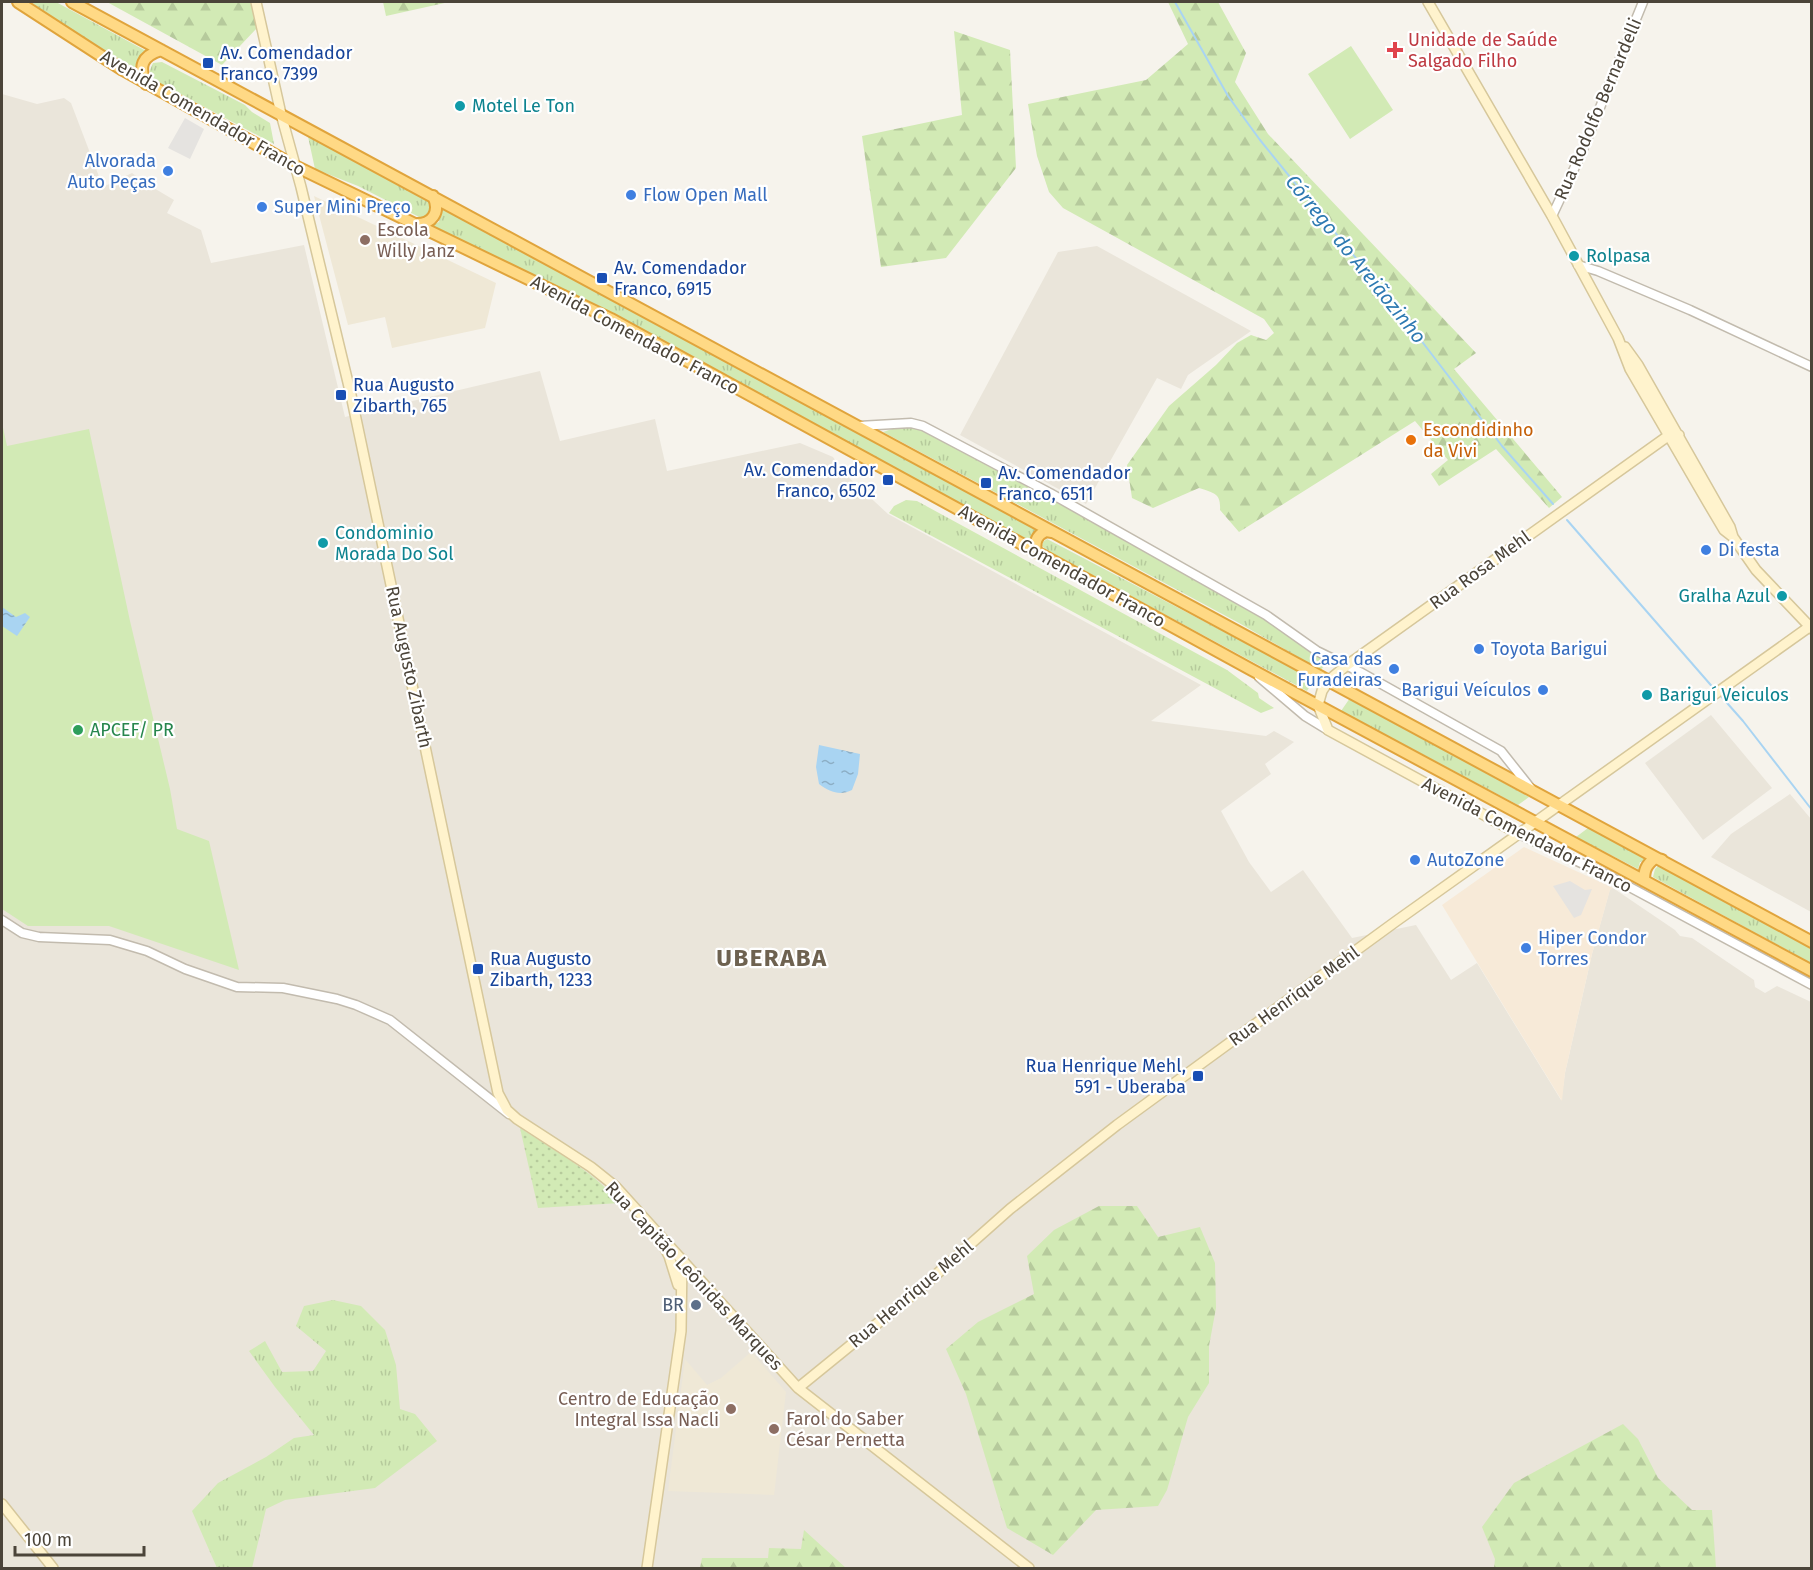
<svg xmlns="http://www.w3.org/2000/svg" width="1813" height="1570" font-family="'Fira Sans',sans-serif">
  <style>
    .residential { fill: #eae5da }
    .commercial { fill: #f7ead8 }
    .education { fill: #efe8d6 }
    .grass { fill: url(#grass-tufts) }
    .forest { fill: url(#forest-firs) }
    .park { fill: url(#park-dots) }
    .garden { fill: #d2eab5 }
    .parking { fill: #e5e3e0 }
    .water { fill: url(#water-ripples) }
    .lines { fill: none; stroke-linecap: round; stroke-linejoin: round }
    .stream { stroke: #a9d4f2; stroke-width: 2 }
    .tertiary-casing { stroke: #c2bbae; stroke-width: 11 }
    .secondary-casing { stroke: #d6c79b; stroke-width: 12 }
    .trunk-casing { stroke: #e0a43c; stroke-width: 14 }
    .tertiary { stroke: #fff; stroke-width: 8 }
    .secondary { stroke: #fff3cd; stroke-width: 9 }
    .trunk { stroke: #ffd985; stroke-width: 10 }
    .health-dot { fill: #e0444e; stroke: #fff; stroke-width: 2 }
    .transit-dot { fill: #1a4fb4; stroke: #fff; stroke-width: 2 }
    .culture-dot { fill: #0f9aa8; stroke: #fff; stroke-width: 2 }
    .shop-dot { fill: #3f7fe0; stroke: #fff; stroke-width: 2 }
    .education-dot { fill: #8d6e63; stroke: #fff; stroke-width: 2 }
    .food-dot { fill: #e8710a; stroke: #fff; stroke-width: 2 }
    .leisure-dot { fill: #2e9e5b; stroke: #fff; stroke-width: 2 }
    .service-dot { fill: #5c6f8a; stroke: #fff; stroke-width: 2 }
    .labels { text-anchor: middle; stroke-width: 4.5; stroke-linejoin: round; paint-order: stroke }
    .health-label { font-size: 18px; fill: #be3a42; stroke: #fff; text-anchor: start }
    .transit-label { font-size: 18px; fill: #164399; stroke: #fff; text-anchor: start }
    .culture-label { font-size: 18px; fill: #0d838f; stroke: #fff; text-anchor: start }
    .street-label { font-size: 18px; fill: #4b4439; stroke: #fff }
    .shop-label { font-size: 18px; fill: #366cbe; stroke: #fff; text-anchor: start }
    .education-label { font-size: 18px; fill: #785e54; stroke: #fff; text-anchor: start }
    .food-label { font-size: 18px; fill: #c56008; stroke: #fff; text-anchor: start }
    .leisure-label { font-size: 18px; fill: #27864d; stroke: #fff; text-anchor: start }
    .service-label { font-size: 18px; fill: #4e5e75; stroke: #fff; text-anchor: end }
    .water-label { font-size: 20px; font-style: italic; fill: #2e7ab2; stroke: #fff }
    .district-label { font-size: 24px; font-weight: bold; letter-spacing: 1.5px; fill: #6e6250; stroke: #fff }
  </style>
  <defs>
    <pattern id="grass-tufts" width="24" height="20" patternUnits="userSpaceOnUse" patternTransform="scale(1.5)"><rect width="24" height="20" fill="#d2eab5"/><path d="M3 7l-1-3M5 7V3M7 7l1-3M15 17l-1-3M17 17v-4M19 17l1-3" fill="none" stroke="#b6ca9c"/></pattern>
    <pattern id="forest-firs" width="22" height="20" patternUnits="userSpaceOnUse" patternTransform="scale(1.5)"><rect width="22" height="20" fill="#d2eab5"/><path d="M5 1l3.5 6h-7zM16 11l3.5 6h-7z" fill="#b6ca9c"/></pattern>
    <pattern id="park-dots" width="8" height="8" patternUnits="userSpaceOnUse" patternTransform="scale(1.5)"><rect width="8" height="8" fill="#d2eab5"/><path d="M2 2h.1M6 6h.1" fill="none" stroke="#b6ca9c" stroke-width="1.8" stroke-linecap="round"/></pattern>
    <pattern id="water-ripples" width="26" height="14" patternUnits="userSpaceOnUse" patternTransform="scale(1.5)"><rect width="26" height="14" fill="#a9d4f2"/><path d="M2 4q2-2 4 0t4 0M15 11q2-2 4 0t4 0" fill="none" stroke="#8caec5"/></pattern>
  </defs>
  <rect width="100%" height="100%" fill="#f6f3ec"/>
  <path class="residential" d="M2 94 37 104 64 98 71 103 103 187 132 173 147 184 174 200 167 213 201 230 211 263 304 245 345 417 540 371 560 441 655 419 667 471 800 443 833 457 846 475 888 514 1201 685 1151 721 1266 736 1274 731 1294 742 1265 764 1271 774 1221 811 1249 862 1271 892 1303 870 1352 938 1416 925 1451 980 1477 963 1561 1100 1565 1073 1592 954 1610 889 1613 888 1675 930 1680 936 1692 938 1754 980 1755 987 1765 993 1777 986 1811 1002V1568H2Z
    M1097 246 1251 331 1188 375 1181 389 1157 378 1086 504 960 435 1058 252Z
    M1711 715 1772 788 1703 840 1645 763Z
    M1790 794 1811 819V912L1711 857 1731 834Z"/>
  <path class="commercial" d="M1524 847 1613 888 1610 890 1592 954 1565 1073 1562 1101 1442 905Z"/>
  <path class="education" d="M314 196 496 283 485 328 392 348 385 317 348 325Z
    M751 1352 786 1392 774 1495 668 1491 685 1359 707 1385 721 1378Z"/>
  <path class="grass" d="M31 2H56L148 52 145 82Z
    M162 62 245 105 252 112 270 123 274 144 150 78V70L153 63Z
    M307 132 428 199 434 204V211L423 219 358 186 315 169Z
    M443 205 860 434 1039 529 1031 542 911 477 429 227 439 222Z
    M914 426 1182 570 1251 610 1327 661 1321 670 1239 623 883 432 895 428Z
    M906 500 917 501 1227 670 1258 693 1259 698 1274 708 1261 713 889 513 894 506Z
    M1047 539 1314 679 1307 691 1049 552 1042 546 1043 542Z
    M1350 698 1529 797 1518 805 1341 711Z
    M1588 828 1647 859 1640 862 1638 869 1576 837Z
    M1658 866H1662L1811 948V963L1653 877 1655 869Z
    M333 1300 361 1306 385 1330 396 1365 400 1409 415 1414 437 1441 375 1488 285 1500 266 1509 252 1568H217L192 1511 218 1483 266 1457 294 1438 314 1435 275 1387 249 1351 265 1341 282 1372 313 1371 326 1351 296 1326 304 1306Z"/>
  <path class="forest" d="M107 2H250L258 27 222 65Z
    M383 2H449L386 16Z
    M1168 2H1218L1246 53 1235 82 1268 134 1476 353 1454 369 1562 497 1549 508 1496 449 1439 486 1431 474 1448 460 1415 421 1239 532 1220 510C1221 493 1214 493 1199 488L1153 508 1132 498 1127 465 1169 406 1216 365 1237 343 1251 335 1266 340 1274 333 1264 319 1063 208 1049 192 1037 156 1028 104 1146 80 1188 44Z
    M954 31 1010 50 1016 168 946 258 881 267 862 136 962 115Z
    M1099 1206H1137L1158 1237 1200 1227 1215 1263 1216 1308 1209 1346V1383L1188 1417 1167 1490 1158 1506 1096 1510 1053 1555 1007 1528 966 1394 946 1349 978 1322 1034 1294 1027 1256 1054 1230Z
    M1623 1424 1638 1439 1658 1478 1692 1510H1712L1716 1568H1494L1495 1559 1482 1527 1514 1483Z
    M804 1530 846 1568H700L702 1558H768L769 1548 801 1549Z"/>
  <path class="park" d="M520 1128C555 1151 593 1171 620 1203L538 1208Z"/>
  <path class="garden" d="M1351 46 1393 110 1350 139 1308 74Z
    M2 423 7 446 89 429 130 621 170 789 177 829 209 841 239 970 109 926H28L2 909Z"/>
  <path class="parking" d="M185 118 204 129 190 159 168 148Z
    M1570 881 1585 890 1592 889 1581 915 1574 918 1553 886Z"/>
  <path class="water" d="M2 607 16 617 25 613 30 617 17 636 2 626Z
    M819 745 860 754 858 774 852 790C840 796 830 792 819 784L816 767Z"/>
  <g class="lines">
    <path class="stream" d="M1175 2 1228 96 1260 140 1394 305 1502 446 1553 504
      M1567 520 1716 691
      M1720 695 1743 721 1812 810"/>
    <g class="tertiary-casing">
      <path id="tertiary" d="M1552 216 1581 154 1643 2
        M1578 265 1598 271 1690 310 1812 367
        M859 426 911 423 923 426 1050 493 1266 615 1317 651 1360 672 1501 751 1532 790
        M1259 677 1305 716 1328 730
        M1519 834 1609 876 1812 985
        M2 920 22 933 39 937 110 940 147 951 185 969 237 987 283 988 337 999 356 1005 390 1020 509 1114"/>
    </g>
    <g class="secondary-casing">
      <path id="secondary" d="M256 2 281 114 301 187 351 395 498 1093 507 1110 517 1119 591 1167 616 1187 798 1388 1029 1568
        M1428 2 1552 216 1618 338 1630 369 1708 503 1724 530 1733 537 1756 570 1812 629
        M1625 347 1638 365 1730 527 1733 537
        M1519 834 1328 730 1318 705 1322 691 1329 680 1346 666 1668 436 1679 435
        M663 1245 669 1256 678 1285
        M798 1388 921 1288 1010 1209 1117 1125 1395 922 1809 627
        M2 1504 53 1568
        M647 1568 681 1331 682 1259"/>
    </g>
    <g class="trunk-casing">
      <path id="trunk" d="M18 2 123 70 295 166 611 319 1252 670 1812 971
        M72 2 1812 942
        M146 84C138 66 142 56 161 50
        M415 224C432 225 441 212 433 196
        M1036 552C1034 541 1037 535 1046 531L1052 532
        M1644 881C1644 870 1646 865 1655 858L1662 860"/>
    </g>
    <use href="#tertiary" class="tertiary"/>
    <use href="#secondary" class="secondary"/>
    <use href="#trunk" class="trunk"/>
  </g>
  <path class="health-dot" d="M1392 41h6v6h6v6h-6v6h-6v-6h-6v-6h6z"/>
  <g class="transit-dot">
    <rect x="202" y="57" width="12" height="12" rx="3"/>
    <rect x="596" y="272" width="12" height="12" rx="3"/>
    <rect x="335" y="389" width="12" height="12" rx="3"/>
    <rect x="882" y="474" width="12" height="12" rx="3"/>
    <rect x="980" y="477" width="12" height="12" rx="3"/>
    <rect x="472" y="963" width="12" height="12" rx="3"/>
    <rect x="1192" y="1070" width="12" height="12" rx="3"/>
  </g>
  <g class="culture-dot">
    <circle cx="460" cy="106" r="6"/>
    <circle cx="1574" cy="256" r="6"/>
    <circle cx="323" cy="543" r="6"/>
    <circle cx="1782" cy="596" r="6"/>
    <circle cx="1647" cy="695" r="6"/>
  </g>
  <g class="shop-dot">
    <circle cx="168" cy="171" r="6"/>
    <circle cx="631" cy="195" r="6"/>
    <circle cx="262" cy="207" r="6"/>
    <circle cx="1706" cy="550" r="6"/>
    <circle cx="1479" cy="649" r="6"/>
    <circle cx="1394" cy="669" r="6"/>
    <circle cx="1543" cy="690" r="6"/>
    <circle cx="1415" cy="860" r="6"/>
    <circle cx="1526" cy="948" r="6"/>
  </g>
  <g class="education-dot">
    <circle cx="365" cy="240" r="6"/>
    <circle cx="731" cy="1409" r="6"/>
    <circle cx="774" cy="1429" r="6"/>
  </g>
  <circle class="food-dot" cx="1411" cy="440" r="6"/>
  <circle class="leisure-dot" cx="78" cy="730" r="6"/>
  <circle class="service-dot" cx="696" cy="1305" r="6"/>
  <g class="labels">
    <g class="health-label">
      <text x="1408" y="46">Unidade de Saúde<tspan x="1408" dy="21">Salgado Filho</tspan></text>
    </g>
    <g class="transit-label">
      <text x="220" y="59">Av. Comendador<tspan x="220" dy="21">Franco, 7399</tspan></text>
      <text x="614" y="274">Av. Comendador<tspan x="614" dy="21">Franco, 6915</tspan></text>
      <text x="353" y="391">Rua Augusto<tspan x="353" dy="21">Zibarth, 765</tspan></text>
      <text x="876" y="476" text-anchor="end">Av. Comendador<tspan x="876" dy="21">Franco, 6502</tspan></text>
      <text x="998" y="479">Av. Comendador<tspan x="998" dy="21">Franco, 6511</tspan></text>
      <text x="490" y="965">Rua Augusto<tspan x="490" dy="21">Zibarth, 1233</tspan></text>
      <text x="1186" y="1072" text-anchor="end">Rua Henrique Mehl,<tspan x="1186" dy="21">591 - Uberaba</tspan></text>
    </g>
    <g class="culture-label">
      <text x="472" y="112">Motel Le Ton</text>
      <text x="1586" y="262">Rolpasa</text>
      <text x="335" y="539">Condominio<tspan x="335" dy="21">Morada Do Sol</tspan></text>
      <text x="1770" y="602" text-anchor="end">Gralha Azul</text>
      <text x="1659" y="701">Bariguí Veiculos</text>
    </g>
    <g class="street-label">
      <text transform="translate(1598 109) rotate(-67)" y="6">Rua Rodolfo Bernardelli</text>
      <text transform="translate(203 113) rotate(30)" y="6">Avenida Comendador Franco</text>
      <text transform="translate(635 335) rotate(28)" y="6">Avenida Comendador Franco</text>
      <text transform="translate(1062 566) rotate(29)" y="6">Avenida Comendador Franco</text>
      <text transform="translate(1480 570) rotate(-36)" y="6">Rua Rosa Mehl</text>
      <text transform="translate(409 667) rotate(78)" y="6">Rua Augusto Zibarth</text>
      <text transform="translate(1527 835) rotate(27)" y="6">Avenida Comendador Franco</text>
      <text transform="translate(1294 996) rotate(-36)" y="6">Rua Henrique Mehl</text>
      <text transform="translate(694 1276) rotate(47)" y="6">Rua Capitão Leônidas Marques</text>
      <text transform="translate(911 1294) rotate(-40)" y="6">Rua Henrique Mehl</text>
    </g>
    <g class="shop-label">
      <text x="156" y="167" text-anchor="end">Alvorada<tspan x="156" dy="21">Auto Peças</tspan></text>
      <text x="643" y="201">Flow Open Mall</text>
      <text x="274" y="213">Super Mini Preço</text>
      <text x="1718" y="556">Di festa</text>
      <text x="1491" y="655">Toyota Barigui</text>
      <text x="1382" y="665" text-anchor="end">Casa das<tspan x="1382" dy="21">Furadeiras</tspan></text>
      <text x="1531" y="696" text-anchor="end">Barigui Veículos</text>
      <text x="1427" y="866">AutoZone</text>
      <text x="1538" y="944">Hiper Condor<tspan x="1538" dy="21">Torres</tspan></text>
    </g>
    <g class="education-label">
      <text x="377" y="236">Escola<tspan x="377" dy="21">Willy Janz</tspan></text>
      <text x="719" y="1405" text-anchor="end">Centro de Educação<tspan x="719" dy="21">Integral Issa Nacli</tspan></text>
      <text x="786" y="1425">Farol do Saber<tspan x="786" dy="21">César Pernetta</tspan></text>
    </g>
    <g class="food-label">
      <text x="1423" y="436">Escondidinho<tspan x="1423" dy="21">da Vivi</tspan></text>
    </g>
    <g class="leisure-label">
      <text x="90" y="736">APCEF/ PR</text>
    </g>
    <g class="service-label">
      <text x="684" y="1311">BR</text>
    </g>
    <g class="water-label">
      <text transform="translate(1356 259) rotate(51)" y="7">Córrego do Areiãozinho</text>
    </g>
    <g class="district-label">
      <text x="772" y="966">UBERABA</text>
    </g>
  </g>
  <rect width="1813" height="1570" fill="none" stroke="#4b4439" stroke-width="6"/>
  <path d="M15 1546v9h129v-9" fill="none" stroke="#4b4439" stroke-width="3"/>
  <text x="24" y="1546" font-size="18" fill="#4b4439" stroke="#ffffff" stroke-width="4.5" paint-order="stroke">100 m</text>
</svg>
